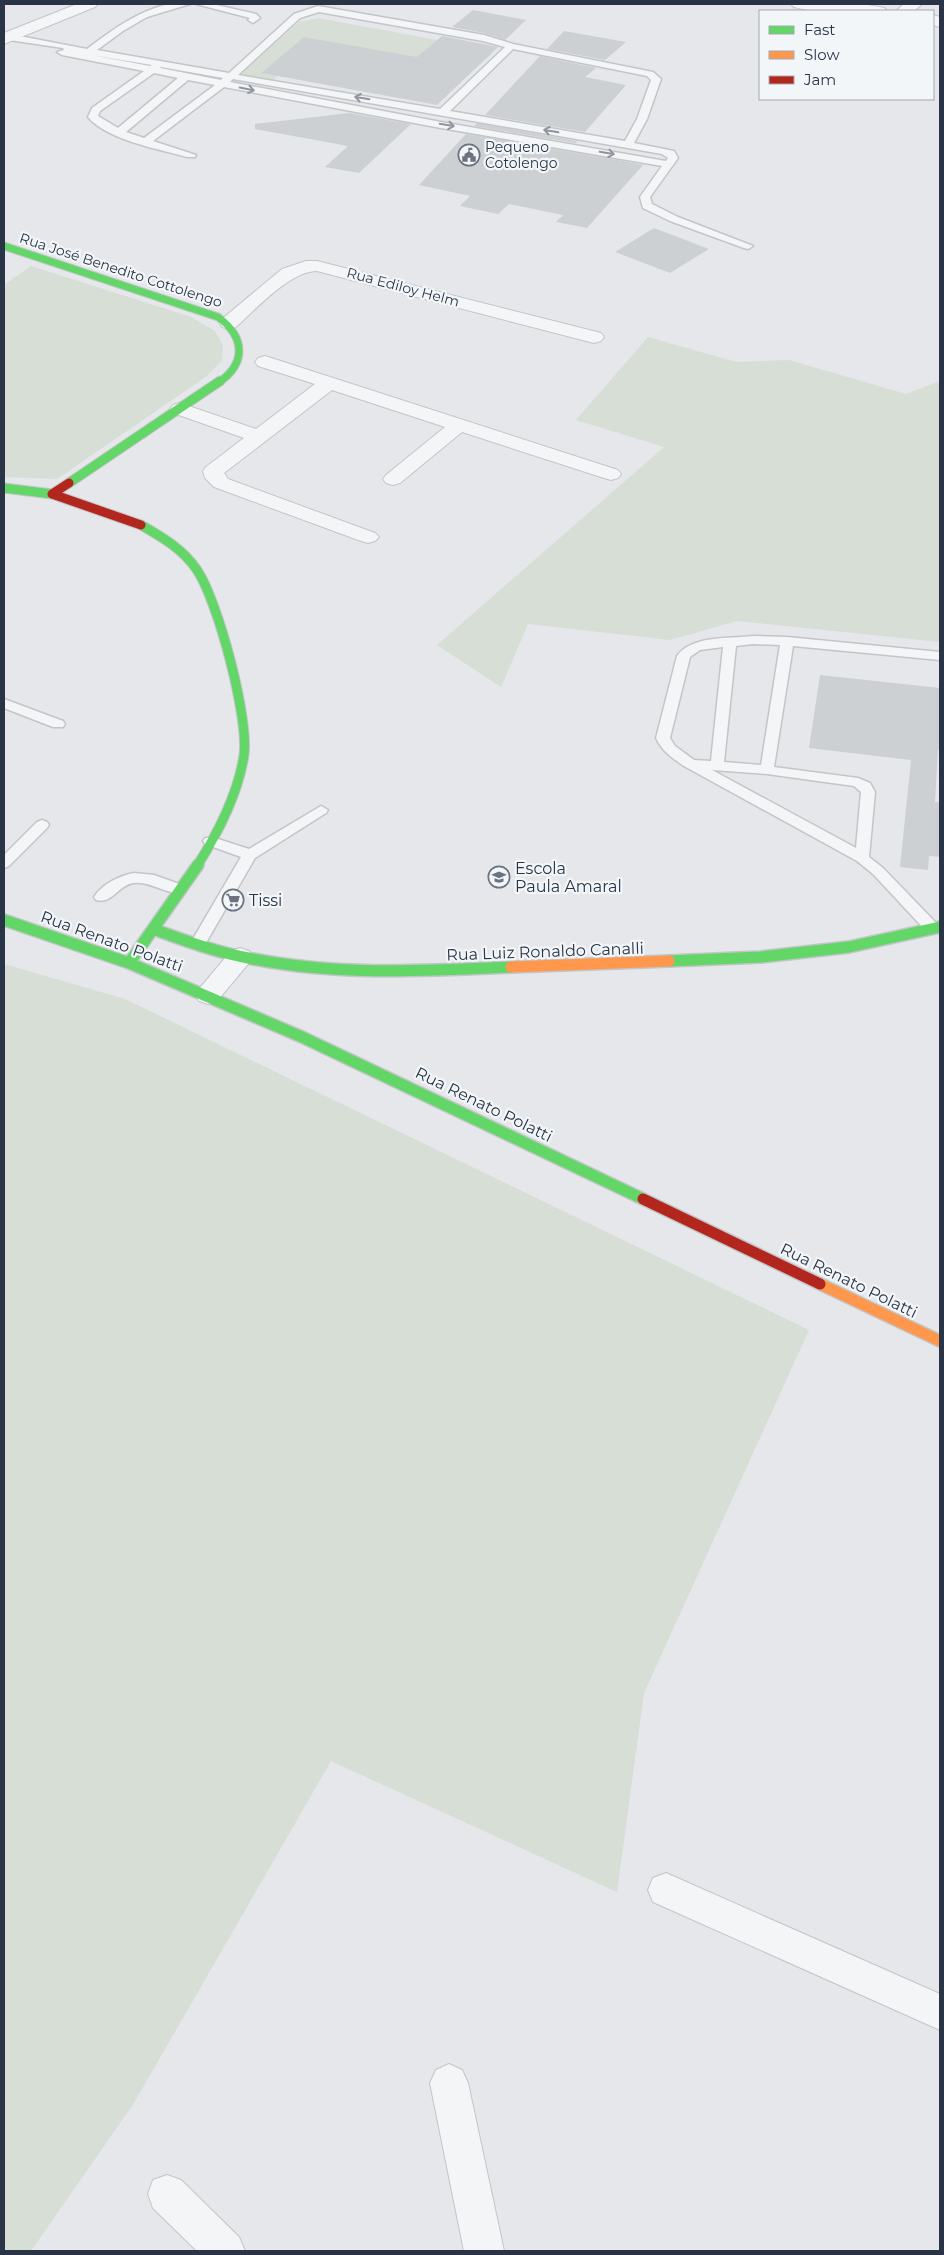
<svg xmlns="http://www.w3.org/2000/svg" width="944" height="2255" font-family="Montserrat,sans-serif">
  <style>
    .green { fill: #d6ded5 }
    .building { fill: #cdd0d3 }
    .lines { fill: none; stroke-linecap: round; stroke-linejoin: round }
    .lane-casing { stroke: #c3c5c8; stroke-width: 3 }
    .street-casing { stroke: #c3c5c8; stroke-width: 2 }
    .fast-far2-casing { stroke: #c3c5c8; stroke-width: 9 }
    .fast-far1-casing { stroke: #c3c5c8; stroke-width: 11 }
    .fast-casing { stroke: #c3c5c8; stroke-width: 14 }
    .slow-casing { stroke: #c3c5c8; stroke-width: 14 }
    .jam-far1-casing { stroke: #c3c5c8; stroke-width: 11 }
    .jam-casing { stroke: #c3c5c8; stroke-width: 14 }
    .lane { fill: #f4f5f7; fill-rule: evenodd }
    .street { fill: #f4f5f7; fill-rule: evenodd }
    .fast-far2 { stroke: #63d668; stroke-width: 7 }
    .fast-far1 { stroke: #63d668; stroke-width: 9 }
    .fast { stroke: #63d668; stroke-width: 11 }
    .slow { stroke: #ff974d; stroke-width: 11 }
    .jam-far1 { stroke: #b3261e; stroke-width: 9 }
    .jam { stroke: #b3261e; stroke-width: 11 }
    .oneway { stroke: #8e959f }
    .labels { text-anchor: middle; stroke-width: 4.5; stroke-linejoin: round; paint-order: stroke }
    .far-poi-label { font-size: 14px; fill: #293547; stroke: #f3f6f9; text-anchor: start }
    .far-street-label { font-size: 14px; fill: #293547; stroke: #f3f6f9 }
    .poi-label { font-size: 16px; fill: #293547; stroke: #f3f6f9; text-anchor: start }
    .street-label { font-size: 16px; fill: #293547; stroke: #f3f6f9 }
  </style>
  <rect width="100%" height="100%" fill="#e5e7ea"/>
  <path class="green" d="M318 18 492 50 491 55 475 68 304 37 261 73 277 76 272 82 241 76 248 67 299 22Z
    M31 266 191 317 215 331 223 346 222 360 207 376 57 479 4 477V285Z
    M648 337 736 362 789 360 906 394 940 381V642L737 621 670 640 528 624 501 687 437 645 664 447 576 420Z
    M4 964 125 999 809 1330 644 1693 617 1892 331 1761 134 2103 31 2251H4Z"/>
  <path class="building" d="M473 10 526 20 505 40 484 33 452 27Z
    M564 31 626 42 605 60 547 49Z
    M442 36 498 47 437 105 261 73 304 37 417 57Z
    M540 56 596 68 585 77 626 85 585 132 485 115Z
    M349 113 411 124 359 173 325 167 348 146 255 129V124Z
    M477 123 577 141 576 143 474 126Z
    M466 134 623 161 643 165 587 228 556 222 563 215 509 204 498 214 460 206 470 196 419 185Z
    M654 228 709 249 670 273 615 252Z
    M820 675 940 688V750H938L935 802H940V857L929 856 928 870 900 867 911 760 809 748Z"/>
  <g class="lines">
    <g class="lane-casing">
      <path id="lane" d="M168 4H190L147 17 123 31 97 50 229 73 294 14 318 6 484 35 513 44 653 72 661 79 647 119 634 143 674 151 678 158 650 197 652 204 678 217 753 246 748 249 744 248 670 221 643 208 640 197 662 166 441 128 224 87 153 141 196 155 195 157H187C159 149 107 140 88 117L92 108 144 71 62 55 57 52 64 50 63 48 9 40 4 37 9 34 87 49C113 29 137 12 168 4ZM319 12 483 41 505 47 440 109 238 75 300 18ZM513 49 647 76 651 80 637 119 625 141 450 111ZM91 55 152 65 150 66ZM161 67 223 78 221 80 160 68ZM154 73 178 78 118 128 98 116 100 111ZM233 79 662 154 668 158 666 161 441 122 230 82ZM188 80 215 85 144 138 126 132Z
        M196 4H212L256 14 260 18 253 23 248 20 250 18Z
        M753 636 787 637 940 652V660L793 646 774 767 858 778 870 783 875 792 869 857 883 868 938 925 940 929 938 933H928L873 874 857 861 684 766C672 758 662 751 656 738L677 656C692 635 729 639 753 636ZM753 644 780 645 761 765 724 762 736 646ZM723 647 711 761 694 760 675 746 670 738 690 657 700 650ZM712 770 767 774 854 786 861 792 856 848Z
        M4 699 63 721 65 724 63 727H53L4 708Z
        M321 806 328 810 326 813 255 858 203 948H193L190 944 241 857 205 844 203 841 205 838H215L249 849Z
        M42 820 47 822 49 825 47 828 9 866 4 868V855L37 822Z
        M134 873 154 875 185 886 187 889 185 892C169 897 152 881 134 883 119 884 112 905 96 900L94 897C102 884 119 876 134 873Z"/>
    </g>
    <g class="street-casing">
      <path id="street" d="M77 4H98L95 7 4 44V33Z
        M791 4C821 2 856 1 884 8L887 11C858 13 822 14 794 7Z
        M904 4H922L914 11H896Z
        M933 15 940 17V27L933 25Z
        M306 261H317L601 333 604 337 601 341 594 343 317 271C290 271 256 309 236 327L229 329 222 327 220 323 222 319 282 269Z
        M265 356 618 470 621 474 618 478 611 480 604 478 462 432 400 483 393 485 386 483 383 479 386 475 445 427 332 390 224 473 228 479 375 533 379 537 375 541 368 543 361 541 214 487 205 478 203 471 206 467 244 438 173 413 170 409 173 405 180 403 256 429 315 384 258 366 255 362 258 358Z
        M240 948 249 951 253 957 249 963 217 1001 208 1004 199 1001 195 995 199 989 231 951Z
        M666 1873 940 1994V2030L653 1902 648 1890 653 1878Z
        M449 2064 462 2070 468 2083 504 2251H464L430 2083 436 2070Z
        M167 2175 181 2180 239 2237 245 2251H197L153 2208 148 2194 153 2180Z"/>
    </g>
    <g class="fast-far2-casing">
      <path id="fast-far2" d="M4 246 218 317C245 337 247 363 218 383"/>
    </g>
    <g class="fast-far1-casing">
      <path id="fast-far1" d="M69 483 220 381
        M4 488 52 494
        M141 525C162 537 183 549 197 570 218 601 249 718 244 755 238 795 218 833 197 866"/>
    </g>
    <g class="fast-casing">
      <path id="fast" d="M4 920 129 963 302 1037 643 1199
        M153 929C184 940 215 952 248 958 335 976 423 971 511 967
        M669 961 761 957 849 947 940 927
        M129 963 198 865"/>
    </g>
    <g class="slow-casing">
      <path id="slow" d="M511 967 669 961
        M820 1284 940 1341"/>
    </g>
    <g class="jam-far1-casing">
      <path id="jam-far1" d="M69 483 52 494 141 525"/>
    </g>
    <g class="jam-casing">
      <path id="jam" d="M643 1199 820 1284"/>
    </g>
    <use href="#lane" class="lane"/>
    <use href="#street" class="street"/>
    <use href="#fast-far2" class="fast-far2"/>
    <use href="#fast-far1" class="fast-far1"/>
    <use href="#fast" class="fast"/>
    <use href="#slow" class="slow"/>
    <use href="#jam-far1" class="jam-far1"/>
    <use href="#jam" class="jam"/>
  </g>
  <defs><path id="oneway-shaft" d="M-6 0H5M1.5-3L5.5 0L1.5 3" fill="none" stroke-width="1.6" stroke-linecap="round" stroke-linejoin="round" transform="scale(1.25)"/></defs>
  <g class="oneway">
    <use href="#oneway-shaft" transform="translate(247 89) rotate(11)"/>
    <use href="#oneway-shaft" transform="translate(362 98) rotate(-171)"/>
    <use href="#oneway-shaft" transform="translate(447 125) rotate(10)"/>
    <use href="#oneway-shaft" transform="translate(551 131) rotate(-170)"/>
    <use href="#oneway-shaft" transform="translate(607 153) rotate(10)"/>
  </g>
  <defs>
    <g id="civic-ring" transform="scale(1.125)"><circle r="9.5" fill="#f3f6f9" stroke="#6b7380" stroke-width="1.5"/><path d="M-.6-6.5H3V-4.5H.6V-3L4-1V1h2V6H-6V1h2V-1L-.6-3ZM-1.2 2.5V6h2.4V2.5Z" fill="#6b7380"/></g>
    <g id="school-ring" transform="scale(1.125)"><circle r="9.5" fill="#f3f6f9" stroke="#6b7380" stroke-width="1.5"/><path d="M0-5L7-2L0 1L-7-2ZM-4 1L0 2.5L4 1V4Q0 6-4 4Z" fill="#6b7380"/></g>
    <g id="supermarket-ring" transform="scale(1.125)"><circle r="9.5" fill="#f3f6f9" stroke="#6b7380" stroke-width="1.5"/><path d="M-6-5.5h2.5l.6 2H6L4.5 2H-2.5L-4.4-4H-6ZM-1.5 3.2a1.3 1.3 0 1 0 .1 0ZM3 3.2a1.3 1.3 0 1 0 .1 0Z" fill="#6b7380"/></g>
  </defs>
  <g fill-rule="evenodd">
    <use href="#civic-ring" x="469" y="155"/>
    <use href="#school-ring" x="499" y="877"/>
    <use href="#supermarket-ring" x="233" y="900"/>
  </g>
  <g class="labels">
    <g class="far-poi-label">
      <text x="485" y="152">Pequeno<tspan x="485" dy="16">Cotolengo</tspan></text>
    </g>
    <g class="far-street-label">
      <text transform="translate(121 270) rotate(18)" y="5">Rua José Benedito Cottolengo</text>
      <text transform="translate(403 287) rotate(15)" y="5">Rua Ediloy Helm</text>
    </g>
    <g class="poi-label">
      <text x="515" y="874">Escola<tspan x="515" dy="18">Paula Amaral</tspan></text>
      <text x="249" y="906">Tissi</text>
    </g>
    <g class="street-label">
      <text transform="translate(112 941) rotate(20)" y="6">Rua Renato Polatti</text>
      <text transform="translate(545 951) rotate(-2)" y="6">Rua Luiz Ronaldo Canalli</text>
      <text transform="translate(484 1104) rotate(26)" y="6">Rua Renato Polatti</text>
      <text transform="translate(849 1280) rotate(26)" y="6">Rua Renato Polatti</text>
    </g>
  </g>
  <rect width="944" height="2255" fill="none" stroke="#293547" stroke-width="10"/>
  <rect x="759" y="10" width="175" height="90" fill="#f3f6f9" stroke="#a2a9b2"/>
  <rect x="769" y="26" width="25" height="8" fill="#63d668" stroke="#a2a9b2"/>
  <text x="804" y="35" font-size="15" fill="#293547">Fast</text>
  <rect x="769" y="51" width="25" height="8" fill="#ff974d" stroke="#a2a9b2"/>
  <text x="804" y="60" font-size="15" fill="#293547">Slow</text>
  <rect x="769" y="76" width="25" height="8" fill="#b3261e" stroke="#a2a9b2"/>
  <text x="804" y="85" font-size="15" fill="#293547">Jam</text>
</svg>
